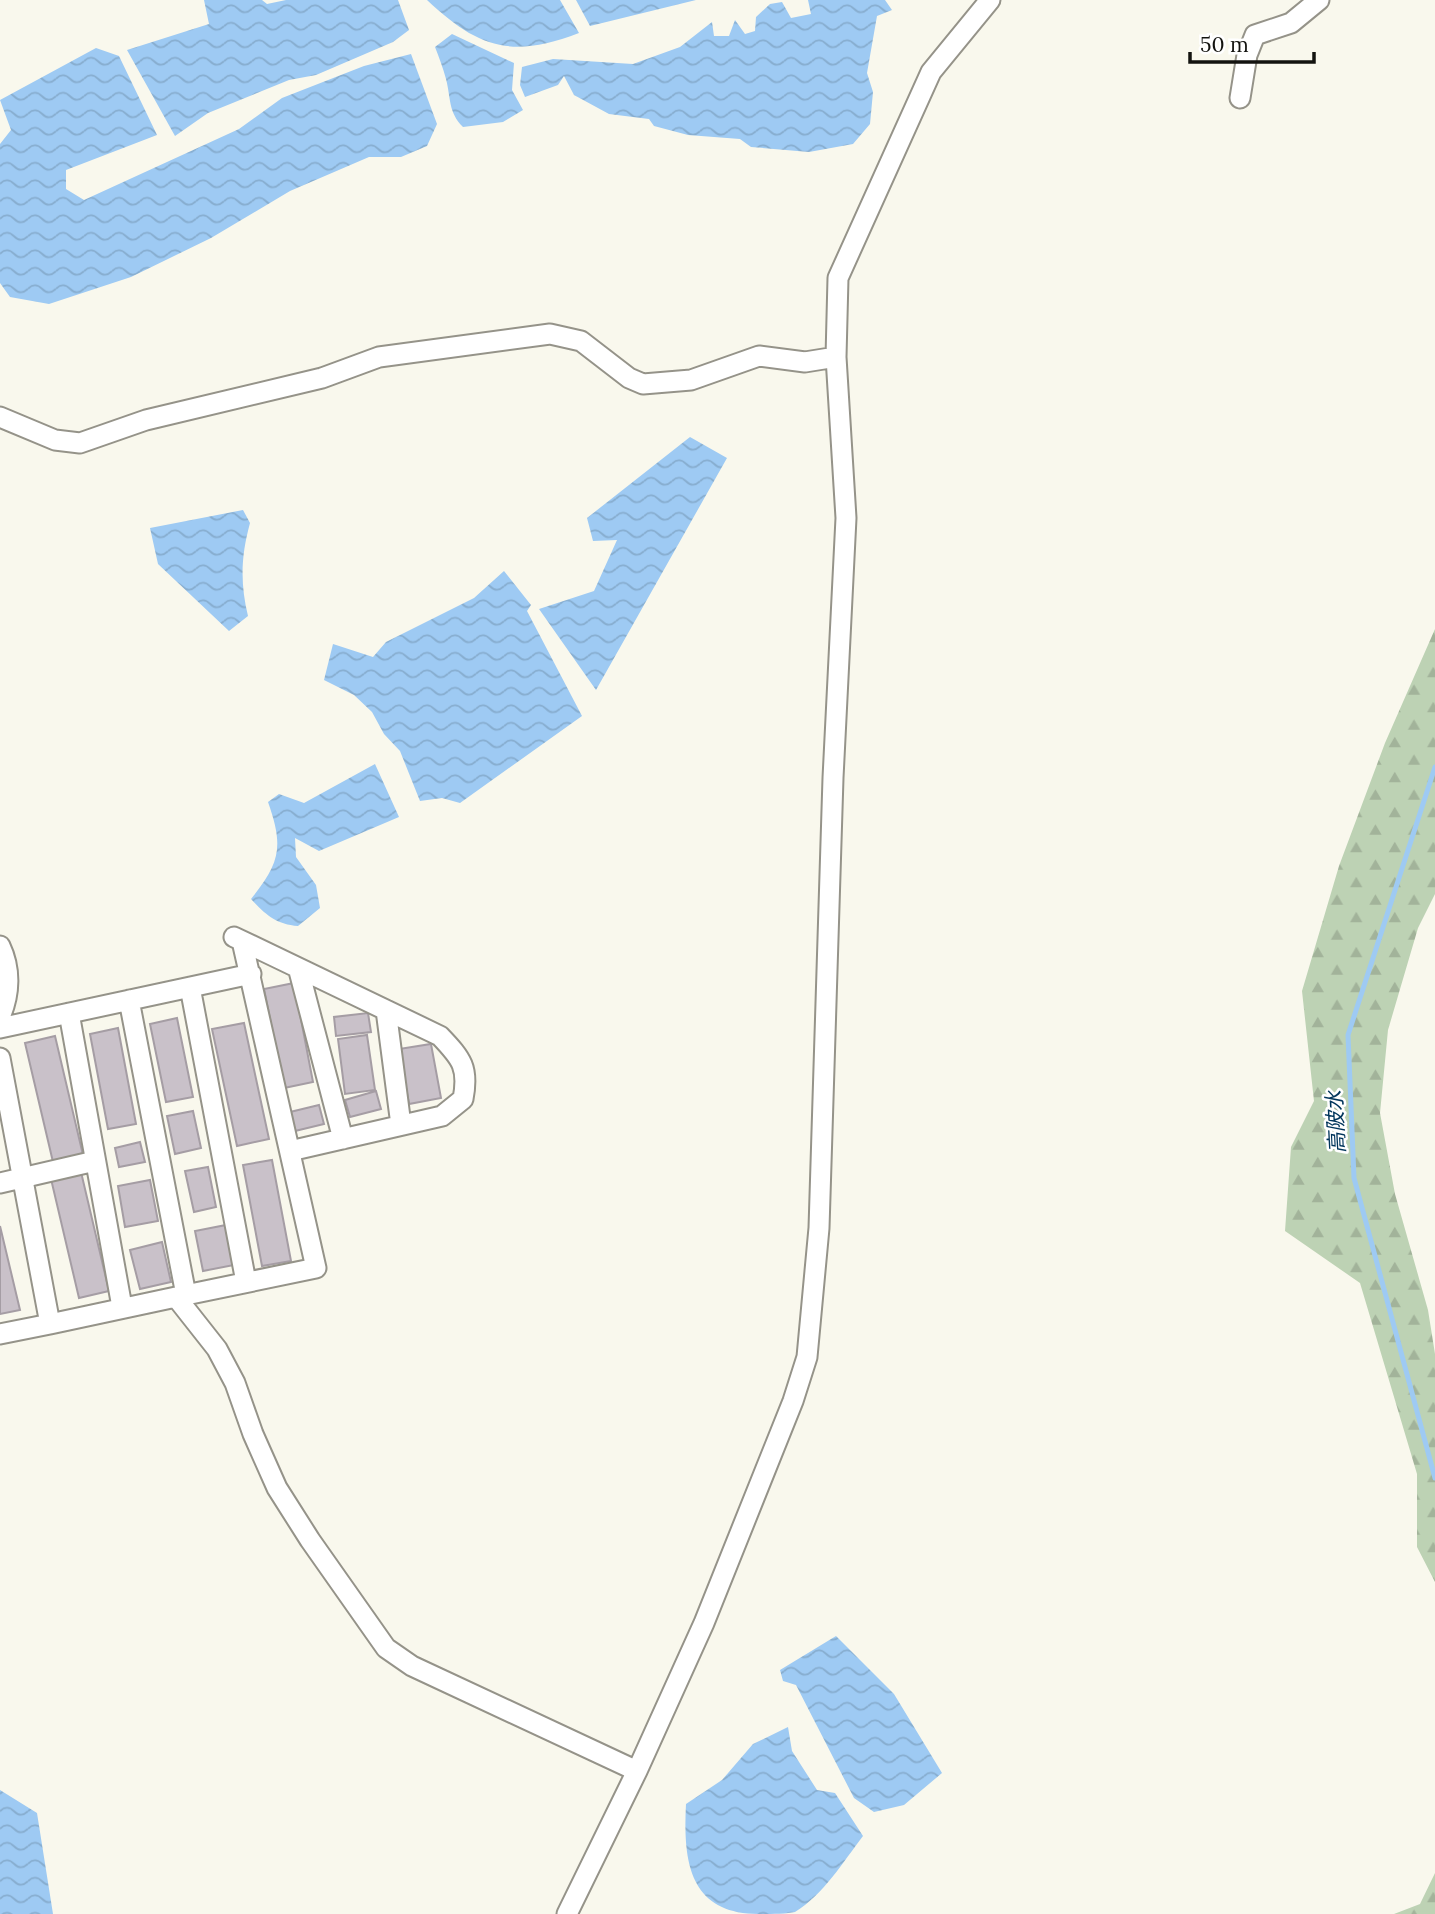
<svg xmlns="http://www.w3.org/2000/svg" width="1435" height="1914" font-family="Lora,'Noto Sans SC',serif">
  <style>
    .forest { fill: url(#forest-firs) }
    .water { fill: url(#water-waves) }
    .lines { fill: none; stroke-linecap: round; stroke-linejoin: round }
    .stream { stroke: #9ecaf3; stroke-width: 5 }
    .building { fill: #c9c1c9; stroke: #a59da4; stroke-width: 2 }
    .minor-casing { stroke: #959389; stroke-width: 23 }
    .minor { stroke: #fff; stroke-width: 19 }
    .labels { text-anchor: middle; stroke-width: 5; stroke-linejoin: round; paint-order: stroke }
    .water-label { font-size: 21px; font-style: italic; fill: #00355b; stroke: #fff }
  </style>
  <defs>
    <pattern id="forest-firs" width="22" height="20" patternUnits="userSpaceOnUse" patternTransform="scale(1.75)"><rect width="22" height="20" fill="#bdd2b4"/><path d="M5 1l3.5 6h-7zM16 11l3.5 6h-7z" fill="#a2b39a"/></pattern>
    <pattern id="water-waves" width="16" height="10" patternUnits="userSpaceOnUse" patternTransform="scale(1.75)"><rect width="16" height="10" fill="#9ecaf3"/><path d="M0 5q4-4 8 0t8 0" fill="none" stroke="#87adcf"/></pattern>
  </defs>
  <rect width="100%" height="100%" fill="#f9f8ed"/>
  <path class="forest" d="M1435 629V894L1418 928 1388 1030 1380 1113 1395 1194 1428 1310 1435 1354V1582L1417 1547V1474L1360 1283 1285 1231 1291 1147 1314 1101 1302 991 1339 866 1385 743Z
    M1435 1873V1914H1394L1420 1904Z"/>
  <path class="water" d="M204 0H262L267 4 286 0H398L409 30 393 42 316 75 289 80 208 113 175 136 127 50 209 24Z
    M427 0H560L579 33C512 59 478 48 427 0Z
    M576 0H696L590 26Z
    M808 0H885L892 10 877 16 867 73 873 92 870 124 853 144 809 152 751 147 740 139 688 135 654 126 649 119 609 114 574 95 564 76 558 85 525 97 520 85 522 67 553 59 633 64 680 47 712 22 714 36H729L735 20 745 34 755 31 756 17 770 4 782 2 791 18 811 14Z
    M452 34 514 63 512 90 523 110 503 122 463 127C448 112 451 98 446 79 443 68 439 57 435 47Z
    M96 48 119 56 157 135 66 170V189L84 200 239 129 282 98 364 66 411 54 437 124 427 146 401 157H369L290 191 211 238 131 277 49 304 10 297 0 283V144L11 130 0 100Z
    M690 437 727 458 596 690 539 609 594 591 617 540 593 541 587 518Z
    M243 510 250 523C241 556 240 583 248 616L229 631 158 564 150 528Z
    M504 571 531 605 527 611 582 716 460 803 442 798 420 801 400 751 384 734 372 712 354 695 324 680 333 644 373 657 386 642 474 598Z
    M375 764 399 817 319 851 295 838 296 857 316 885 320 908 298 926C276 924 266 915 251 899 280 863 284 847 268 802L279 794 304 803Z
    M836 1636 894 1694 942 1773 904 1805 874 1812 854 1798 796 1685 783 1681 780 1670Z
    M788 1727 792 1751 817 1790 835 1793 863 1836C843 1862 824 1894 795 1912 787 1914 769 1914 759 1914 689 1914 683 1861 686 1804L722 1780 753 1744Z
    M0 1790 37 1813 53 1914H0Z"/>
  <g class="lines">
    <path class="stream" d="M1435 767 1348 1035 1354 1178 1435 1478"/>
  </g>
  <path class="building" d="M294 983 313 1082 284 1088 264 989Z
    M368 1013 371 1032 336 1036 334 1017Z
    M177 1018 193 1097 166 1102 150 1024Z
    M244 1023 269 1139 237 1146 212 1029Z
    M118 1028 136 1124 108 1129 90 1034Z
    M367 1035 375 1090 345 1094 338 1039Z
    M55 1036 83 1155 53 1162 25 1043Z
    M431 1044 441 1098 409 1104 399 1049Z
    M376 1091 381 1109 350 1117 345 1100Z
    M319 1105 324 1124 295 1131 290 1112Z
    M193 1111 201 1148 175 1154 167 1116Z
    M140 1142 145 1162 119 1167 115 1148Z
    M272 1160 291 1261 262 1266 243 1165Z
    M208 1167 216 1207 194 1212 185 1171Z
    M81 1172 109 1291 79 1298 51 1179Z
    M150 1180 158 1221 125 1227 118 1186Z
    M226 1225 234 1265 203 1271 195 1231Z
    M0 1226 20 1310 0 1314Z
    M162 1242 171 1282 140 1289 130 1250Z"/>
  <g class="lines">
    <g class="minor-casing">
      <path id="minor" d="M1240 98 1247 55 1255 35 1291 23 1319 0
        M0 417 55 440 80 443 146 420 322 378 379 357 550 334 581 341 629 378 643 384 691 380 759 356 805 362 836 357
        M234 937 440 1036C462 1059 469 1068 463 1099L442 1116 290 1151
        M0 946C11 969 10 994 0 1017
        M299 971 343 1139
        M190 987 246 1282
        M129 1000 186 1295
        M386 1010 401 1125
        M69 1013 122 1307
        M0 1028 251 974
        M0 1058 50 1324 176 1297 217 1349 235 1383 253 1434 277 1488 310 1540 386 1648 412 1666 637 1771
        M0 1183 95 1161
        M176 1297 316 1268 242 941
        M0 1334 50 1324
        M567 1914 637 1771 704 1623 793 1401 807 1357 819 1228 833 778 846 518 836 357 838 278 931 72 990 0"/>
    </g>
    <use href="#minor" class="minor"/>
  </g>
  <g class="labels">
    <g class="water-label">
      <text transform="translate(1336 1122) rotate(-93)" y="7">高陂水</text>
    </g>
  </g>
  <path d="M1190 52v10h124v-10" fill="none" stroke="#13130f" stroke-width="3.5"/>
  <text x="1200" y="52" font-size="21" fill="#13130f" stroke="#ffffff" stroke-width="5" paint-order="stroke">50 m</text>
</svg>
